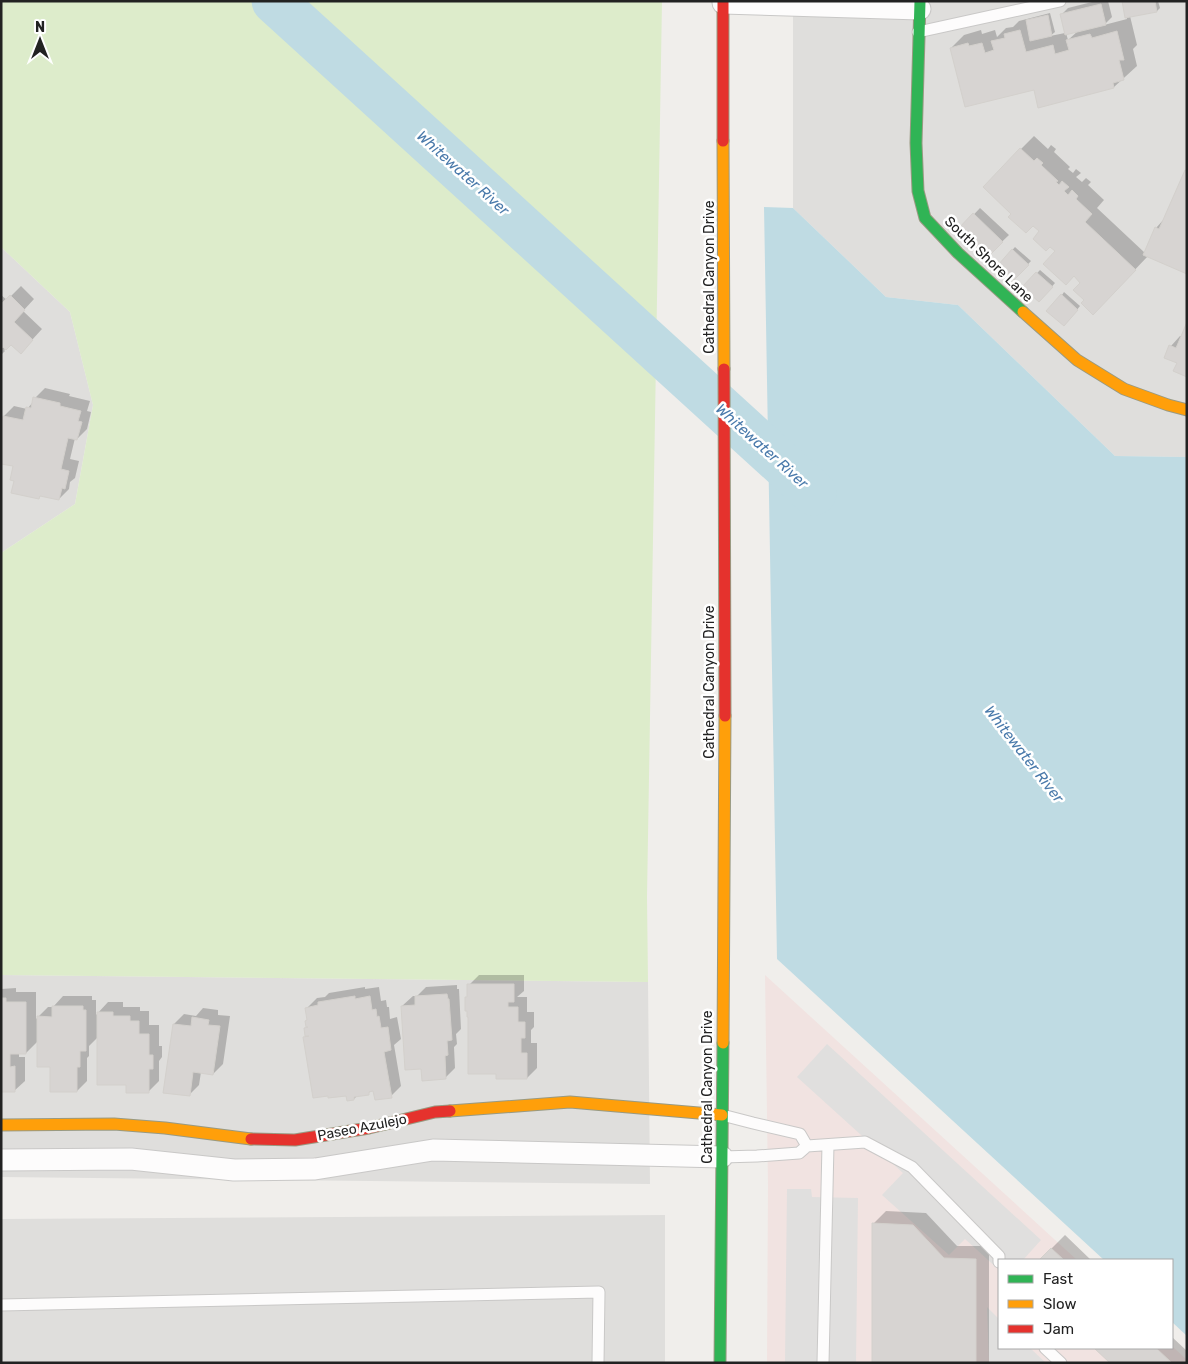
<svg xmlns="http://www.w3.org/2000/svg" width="1188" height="1364" font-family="Rubik,sans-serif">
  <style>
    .residential { fill: #dfdedc }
    .commercial { fill: #f1e3e1 }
    .grass { fill: #ddeccb }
    .parking { fill: #e0dfde }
    .water { fill: #bfdbe3 }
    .shadow { fill: #0003; fill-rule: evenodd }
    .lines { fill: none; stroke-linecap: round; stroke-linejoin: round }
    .river { stroke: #bfdbe3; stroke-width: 45 }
    .building { fill: #d7d4d2; stroke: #d3d0cc }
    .lane-casing { stroke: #c9c8c7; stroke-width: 13 }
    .street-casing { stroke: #c9c8c7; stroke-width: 23 }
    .fast-casing { stroke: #999a82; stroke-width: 13 }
    .slow-casing { stroke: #999a82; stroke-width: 13 }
    .jam-casing { stroke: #999a82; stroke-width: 13 }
    .lane { stroke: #fdfcfc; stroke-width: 11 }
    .street { stroke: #fdfcfc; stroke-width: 21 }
    .fast { stroke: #30b455; stroke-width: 11 }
    .slow { stroke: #ff9f0a; stroke-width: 11 }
    .jam { stroke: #e5322d; stroke-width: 11 }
    .labels { text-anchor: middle; stroke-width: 5; stroke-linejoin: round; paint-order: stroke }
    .street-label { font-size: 14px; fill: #222; stroke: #fff }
    .water-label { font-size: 15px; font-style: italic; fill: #4a7aab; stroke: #fff }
  </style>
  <rect width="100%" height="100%" fill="#f0eeeb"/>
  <path class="residential" d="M793 1H1187V457L1115 456 958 305 886 297 793 208Z
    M1 247 70 312 93 405 75 504 1 553Z
    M1 975 648 982 650 1184 1 1177Z
    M665 1215V1363H1V1219Z"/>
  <path class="commercial" d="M765 975 1077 1260H999V1348H1172V1346L1187 1360V1363H767L768 1185Z"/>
  <path class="grass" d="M1 1H662L647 897 648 982 1 975V553L75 504 93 405 70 312 1 247Z"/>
  <path class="parking" d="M827 1044 1041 1240 1023 1260H999V1270L965 1239 949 1255 882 1195 903 1173 797 1077Z
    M787 1189H811L812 1197 858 1198 856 1363H785Z
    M987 1307 999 1319V1348H1030L1046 1363H989Z"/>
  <path class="water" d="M764 207 793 208 886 297 958 305 1115 456 1187 457V1336L1172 1322V1260H1104L777 959Z"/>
  <path class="shadow" d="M1096 1H1108L1112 17 1104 25 1127 19 1123 1H1158L1160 8 1157 11 1130 16 1137 45 1133 49 1137 66 1114 87 1034 88 951 48 964 35 981 30 982 34 995 30 997 37 1006 28 1013 27 1019 21 1050 13 1055 32 1050 36 1065 33 1061 15 1068 8ZM1078 31 1068 40 1066 33Z
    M1034 136 1048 149 1051 145 1056 149 1054 152 1070 167 1068 169 1073 173 1076 169 1081 173 1076 177 1082 182 1086 178 1091 182 1088 185 1104 200 1097 208 1145 253 1156 228 1165 218 1187 170V272L1148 256 1106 300H1086L1082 282 1041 231 1033 224 1012 214 1021 149Z
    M980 208 1009 235 988 255 960 229Z
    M1015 247 1031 261 1014 279 999 265Z
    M1040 270 1055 283 1039 301 1024 287Z
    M21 286 34 299 23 311 42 329 21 352 11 343 4 350 5 351 1 355V295L7 300Z
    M1064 292 1080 306 1067 322 1062 295Z
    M1180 336H1182L1178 362 1166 357 1171 346Z
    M45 388 70 394 69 396 90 401 87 411 91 412 87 429 77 439 75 438 70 459 79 461 75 478 70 482 69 489 59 499 41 495 38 498 16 480 14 466 4 416 14 406 27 409 34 401 35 398Z
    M479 975H524V991L517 997H527V1012H534V1027L531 1030V1043H537V1068L527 1078 497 1072 470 1016 466 998 469 995V985Z
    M457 985V989H459L461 1029 456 1034 457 1044 454 1047 455 1068 445 1078 422 1068 402 1006 413 996H417L426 987Z
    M365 987V989L379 987 381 1001 386 1000 387 1007H389L390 1019 397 1017 401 1039 394 1045 401 1086 391 1096 375 1090H371L368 1094 358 1095 354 1099 347 1094 305 1037 306 1035 305 1029 307 1027 308 1019 307 1008 317 998 325 997 329 993Z
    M16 988V992H36V1019L48 1007H53L63 996H92V1000H96V1015L108 1002H123V1007H140V1011H149V1025H159V1046H162V1057L159 1061V1081L149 1091 127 1083 98 1037 89 1046V1056L87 1058V1081L77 1091 52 1066 38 1041 26 1053H19V1057H25V1081L14 1091H1V989Z
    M203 1008 218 1010V1015L230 1016 223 1064 213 1074 201 1072 199 1085 189 1095 174 1024 184 1014 196 1016Z
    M886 1211 926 1213 957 1246H989V1363H873V1224Z
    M1065 1235 1091 1260H1040Z
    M1172 1337 1187 1351V1363H1112L1096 1348H1172Z"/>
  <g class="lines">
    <path class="river" d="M274 1 814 493"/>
  </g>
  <path class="building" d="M1122 1H1155L1157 12 1125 18Z
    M1101 4 1106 25 1065 35 1060 14Z
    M1048 15 1052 36 1030 41 1026 20Z
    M1020 30 1026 52 1053 45 1055 54 1069 50 1066 40 1090 34 1092 38 1117 31 1124 60H1119L1124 80 1113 83 1114 88 1038 108 1034 90 965 107 950 48 968 43 969 46 982 43 985 53 994 50 991 41 1005 38 1004 34Z
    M1020 148 1034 161 1037 158 1043 163 1041 165 1058 181 1056 182 1059 185 1062 181 1069 187 1064 191 1068 195 1072 190 1078 196 1076 199 1092 214 1085 222 1136 270 1093 315 1081 303 1084 300 1073 290 1080 283 1074 276 1066 285 1043 264 1055 251 1050 247 1046 251 1033 239 1039 231 1033 226 1026 233 1008 217 1011 214 983 187Z
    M1185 170 1187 171V274L1143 255 1155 227 1159 229Z
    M973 213 1003 242 988 257 958 229Z
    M1012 249 1029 265 1014 280 998 265Z
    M1036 272 1053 287 1039 302 1022 287Z
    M1061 294 1078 310 1064 326 1046 311Z
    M10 295 25 310 14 322 33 340 21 354 11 345 6 350 3 347 1 349V304Z
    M1187 322V377L1173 371 1177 363 1164 358 1169 345 1176 348Z
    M33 397 60 403V406L81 411 78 421 82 422 77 440 68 438 61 469 69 471 65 489 62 488 59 500 40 496 39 499 11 493 14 481 10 480 13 466 1 464V423L3 416 23 420 26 407 31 408Z
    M467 984H514V1002H508V1007H518V1022H525V1038H521V1053H527V1079H496V1074H468V1017H467V1011H465V997H467Z
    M447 994 448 999H449L452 1040 447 1041 448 1055 445 1056 446 1079 422 1081 421 1069 405 1070 401 1006 415 1005V996Z
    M355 996V999L370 996 372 1010 376 1009 377 1017 379 1016 381 1028 388 1027 391 1050 384 1052 392 1098 375 1100 373 1091 369 1092V1095L354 1097V1100L347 1101 346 1096 328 1098V1096L313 1098 303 1037 309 1036H305L304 1028 308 1027H306L305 1021 307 1020 305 1008 318 1005V1002Z
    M1 998H6V1002H26V1054H10V1067L15 1066V1092H1Z
    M52 1006H83V1010H86V1051H80V1067H77V1092H50V1067H37V1016L52 1017Z
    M97 1012H113V1016H130V1021H139V1034H149V1055H153V1069H149V1093H126V1085H97Z
    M192 1017 209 1020 208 1025 220 1026 213 1075 193 1072 190 1096 163 1093 173 1024 191 1026Z
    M872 1223 913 1225 944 1258 976 1259V1363H872Z
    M1051 1248 1064 1260H1039Z
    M1094 1348H1156L1172 1363H1110Z"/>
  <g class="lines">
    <g class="lane-casing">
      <path id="lane" d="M918 32 1060 1
        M722 1115 753 1123 800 1134 807 1146
        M722 1157 757 1156 799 1153 807 1146 865 1142 912 1167 999 1256V1262
        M1 1305 599 1292 598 1363
        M1045 1348 1061 1363
        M823 1363 828 1145"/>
    </g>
    <g class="street-casing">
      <path id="street" d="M723 3 920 9
        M1 1160 131 1159 234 1170 315 1169 433 1150 722 1157"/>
    </g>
    <g class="fast-casing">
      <path id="fast" d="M920 1 916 143 918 191 925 218 958 253 1023 312
        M720 1363 723 1043"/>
    </g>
    <g class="slow-casing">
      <path id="slow" d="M723 141 724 369
        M1023 312 1077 360 1124 389 1168 405 1187 410
        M723 1043 725 716
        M450 1111 570 1102 722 1115
        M1 1125 114 1124 165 1128 251 1139"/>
    </g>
    <g class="jam-casing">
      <path id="jam" d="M723 1V141
        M724 369 725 716
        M251 1139 295 1140 369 1128 435 1112 450 1111"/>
    </g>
    <use href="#lane" class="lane"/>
    <use href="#street" class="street"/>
    <use href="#fast" class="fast"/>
    <use href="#slow" class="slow"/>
    <use href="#jam" class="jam"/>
  </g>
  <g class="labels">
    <g class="street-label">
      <text transform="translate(989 259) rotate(44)" y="5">South Shore Lane</text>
      <text transform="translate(709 277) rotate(-90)" y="5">Cathedral Canyon Drive</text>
      <text transform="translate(709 682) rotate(-90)" y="5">Cathedral Canyon Drive</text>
      <text transform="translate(707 1087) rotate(-90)" y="5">Cathedral Canyon Drive</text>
      <text transform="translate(362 1127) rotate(-11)" y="5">Paseo Azulejo</text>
    </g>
    <g class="water-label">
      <text transform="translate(463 173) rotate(42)" y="5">Whitewater River</text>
      <text transform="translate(762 446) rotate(42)" y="5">Whitewater River</text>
      <text transform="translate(1024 754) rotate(52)" y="5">Whitewater River</text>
    </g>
  </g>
  <rect width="1188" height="1364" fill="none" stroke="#222222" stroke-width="5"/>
  <rect x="998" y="1259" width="175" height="90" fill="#ffffff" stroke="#a7a7a7"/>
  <rect x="1008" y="1275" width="25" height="8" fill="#30b455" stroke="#a7a7a7"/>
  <text x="1043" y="1284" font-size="15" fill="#222222">Fast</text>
  <rect x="1008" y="1300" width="25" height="8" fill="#ff9f0a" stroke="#a7a7a7"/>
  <text x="1043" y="1309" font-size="15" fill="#222222">Slow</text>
  <rect x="1008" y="1325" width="25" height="8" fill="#e5322d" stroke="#a7a7a7"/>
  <text x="1043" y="1334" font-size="15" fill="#222222">Jam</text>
  <g transform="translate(40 40)" stroke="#ffffff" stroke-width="4" paint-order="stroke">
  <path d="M0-4L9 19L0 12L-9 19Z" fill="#222222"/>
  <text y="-8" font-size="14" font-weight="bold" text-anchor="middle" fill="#222222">N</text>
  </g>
</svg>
